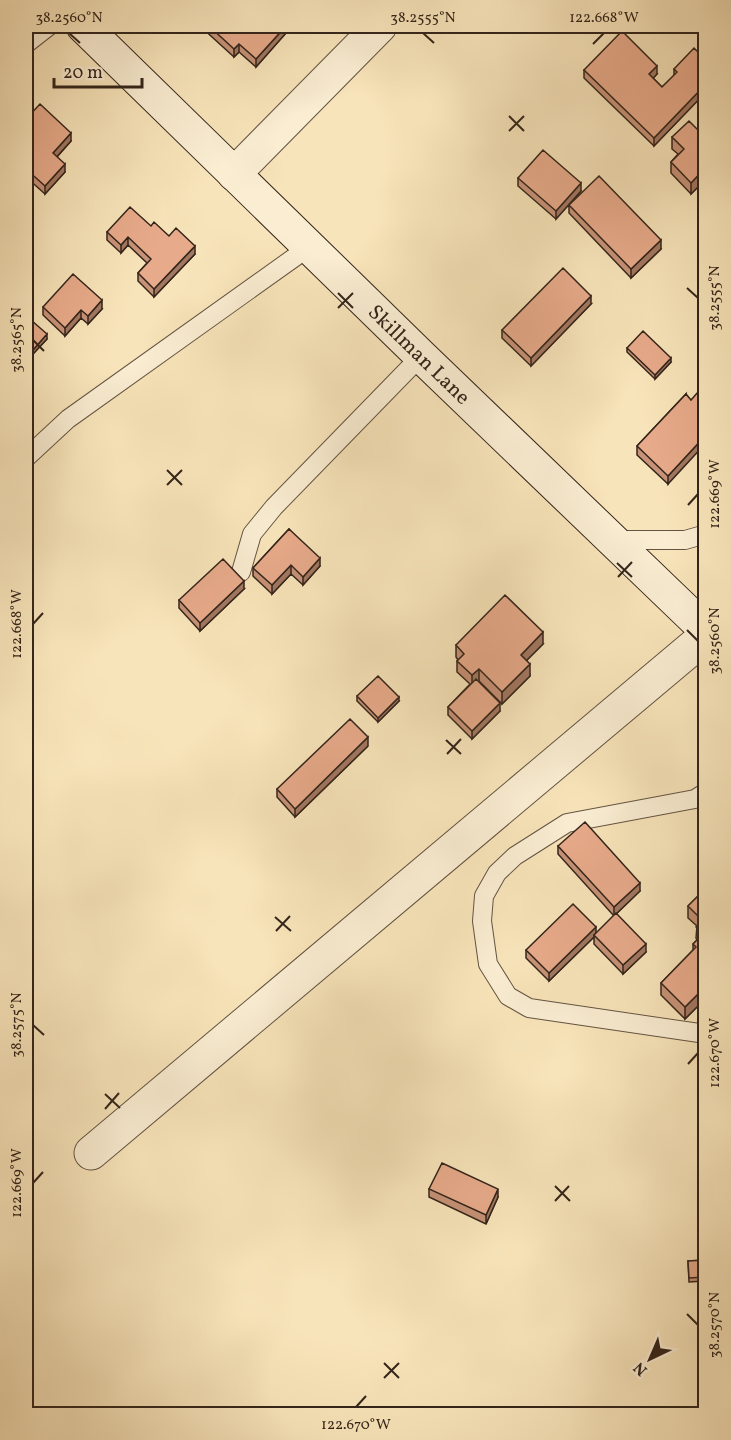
<svg xmlns="http://www.w3.org/2000/svg" width="731" height="1440" font-family="Vollkorn,serif">
  <style>
    .lines { fill: none; stroke-linecap: round; stroke-linejoin: round }
    .lane-casing { stroke: #645442; stroke-width: 20 }
    .street-casing { stroke: #645442; stroke-width: 35 }
    .secondary-casing { stroke: #33241a; stroke-width: 35 }
    .lane { stroke: #faedd2; stroke-width: 18 }
    .street { stroke: #faedd2; stroke-width: 33 }
    .secondary { stroke: #faedd2; stroke-width: 33 }
    .wall { fill: #c79277; stroke: #33241a; stroke-width: 1.5 }
    .shaded-wall { fill: #a27761; stroke: #33241a; stroke-width: 1.5 }
    .building { fill: #e7aa8a; stroke: #33241a; stroke-width: 1.5 }
    .ticks { fill: none; stroke: #33241a; stroke-width: 2 }
    .labels { text-anchor: middle; stroke-width: 4.5; stroke-linejoin: round; paint-order: stroke }
    .street-label { font-size: 21px; fill: #33241a; stroke: #faedd2 }
    .neatline { fill: none; stroke: #33241a; stroke-width: 2 }
    .ticks-label { font-size: 15px; text-anchor: middle; fill: #33241a }
  </style>
  <rect width="100%" height="100%" fill="#f8e4ba"/>
  <filter id="stains"><feTurbulence type="fractalNoise" baseFrequency=".00333" numOctaves="4"/><feColorMatrix values="0 0 0 0 .2 0 0 0 0 .09 0 0 0 0 .02 0 0 0 .5 -.17"/></filter>
  <radialGradient id="worn" r=".72"><stop offset=".6" stop-color="#630" stop-opacity="0"/><stop offset="1" stop-color="#630" stop-opacity=".3"/></radialGradient>
  <g class="lines">
    <g class="lane-casing">
      <path id="lane" d="M26 44 49 26
        M26 458 68 419 309 247
        M613 540H685L706 534
        M241 572 252 534 274 507 421 356
        M706 792 695 799 567 823 515 856 497 873 484 896 482 921 488 964 508 996 529 1008 706 1034"/>
    </g>
    <g class="street-casing">
      <path id="street" d="M234 174 380 26
        M91 1153 706 636"/>
    </g>
    <g class="secondary-casing">
      <g id="secondary">
        <path id="s1" d="M83 26 421 356 706 630"/>
      </g>
    </g>
    <use href="#lane" class="lane"/>
    <use href="#street" class="street"/>
    <use href="#secondary" class="secondary"/>
  </g>
  <path class="wall" d="M200 26H286V33L256 67 239 52 234 57Z
    M705 59V93L654 146 584 78V70L657 74 653 78 662 87 674 76V69Z
    M26 119 71 141 57 157 65 172 45 194 26 177Z
    M705 127V180L691 194 671 173V162L678 154 672 149V137L700 132Z
    M518 178 581 191 556 219 518 186Z
    M569 205 661 249 631 278 569 213Z
    M151 226 169 236 195 254 154 297 138 281V273L147 263 128 245 121 253 107 240V232Z
    M591 304 531 366 502 338V330Z
    M43 307 102 309 88 324 81 318 65 336 43 315Z
    M26 326 47 339 33 354 26 347Z
    M627 348 671 362 655 379 627 352Z
    M686 394 668 484 637 455V446Z
    M289 529 320 566 303 585 291 574 272 594 253 576V568Z
    M244 589 200 631 179 608V600Z
    M543 644 527 660 530 676 502 704 479 681H478L500 711 472 739 448 715V707L470 684 457 672V661L458 660 456 657V645Z
    M357 696 399 701 378 722 357 701Z
    M368 746 295 817 277 797V789Z
    M558 846 640 891 614 916 558 854Z
    M705 889V999L685 1019 661 995V983L693 950V944L697 940 696 938 697 926 688 918V906Z
    M596 933 646 952 623 974 594 944V937L549 981 526 958V950Z
    M429 1189 498 1197 486 1224 429 1197Z
    M705 1260V1281L689 1282 688 1261Z"/>
  <path class="shaded-wall" d="M286 26V33L256 67V59Z
    M239 44V52L234 57V49Z
    M657 66V74L649 83V74Z
    M705 85V93L654 146V138Z
    M71 133V141L53 161V153Z
    M65 164V172L45 194V186Z
    M705 168V180L691 194V183Z
    M581 183V191L556 219V211Z
    M128 237V245L121 253V245Z
    M661 240V249L631 278V269Z
    M195 246V254L154 297V289Z
    M591 296V304L531 366V358Z
    M102 300V309L88 324V316Z
    M81 310V318L65 336V328Z
    M47 334V339L33 354V350Z
    M671 358V362L655 379V375Z
    M705 436V444L668 484V476Z
    M320 558V566L303 585V577Z
    M291 565V574L272 594V585Z
    M244 581V589L200 631V623Z
    M543 632V644L521 666V655Z
    M530 664V676L502 704V692Z
    M479 669V681L472 687V675Z
    M399 697V701L378 722V718Z
    M500 703V711L472 739V731Z
    M368 737V746L295 817V809Z
    M640 883V891L614 916V907Z
    M596 927V935H594V937L549 981V973Z
    M646 944V952L623 974V965Z
    M705 987V999L685 1019V1007Z
    M498 1189V1197L486 1224V1215Z"/>
  <path class="building" d="M209 26H286L256 59 239 44 234 49Z
    M622 31 657 66 649 74 662 87 677 72 674 69 694 48 705 59V85L654 138 584 70Z
    M40 104 71 133 53 153 65 164 45 186 26 169V119Z
    M689 121 700 132 705 127V168L691 183 671 162 684 149 672 137Z
    M543 150 581 183 556 211 518 178Z
    M599 176 661 240 631 269 569 205Z
    M130 207 151 226 154 222 169 236 176 228 195 246 154 289 138 273 151 259 128 237 121 245 107 232Z
    M563 268 591 296 531 358 502 330Z
    M73 274 102 300 88 316 81 310 65 328 43 307Z
    M31 320 47 334 33 350 26 343V326Z
    M643 331 671 358 655 375 627 348Z
    M698 392 705 398V436L668 476 637 446 686 394 691 400Z
    M289 529 320 558 303 577 291 565 272 585 253 568Z
    M223 559 244 581 200 623 179 600Z
    M505 595 543 632 521 655 530 664 502 692 479 669 472 675 457 661 464 654 456 645Z
    M378 676 399 697 378 718 357 696Z
    M476 679 500 703 472 731 448 707Z
    M350 719 368 737 295 809 277 789Z
    M585 822 640 883 614 907 558 846Z
    M705 889V987L685 1007 661 983 696 947 693 944 703 934 696 927 702 920 688 906Z
    M573 904 596 927 549 973 526 950Z
    M616 913 646 944 623 965 594 935Z
    M442 1163 498 1189 486 1215 429 1189Z
    M705 1260V1277L689 1278 688 1261Z"/>
  <path class="ticks" d="M69 33 80 43M423 33 434 43M593 44 604 33M509 116 524 131M509 131 524 116M687 288 698 298M338 293 353 308M338 308 353 293M33 340 44 351M167 470 182 485M167 485 182 470M688 505 698 494M617 563 632 577M618 577 632 562M33 624 43 613M687 630 698 641M446 740 461 754M447 754 461 739M275 917 291 931M276 931 290 916M33 1025 44 1035M688 1064 698 1053M105 1094 120 1108M105 1109 119 1093M33 1183 43 1172M555 1186 570 1201M555 1201 569 1186M687 1314 698 1325M384 1363 399 1378M384 1378 399 1363M356 1407 366 1396"/>
  <g class="labels">
    <g class="street-label">
      <text dy="7" stroke="none"><textPath href="#s1" startOffset="470">Skillman Lane</textPath></text>
    </g>
  </g>
  <rect width="731" height="1440" fill="none" stroke="#f8e4ba" stroke-width="66"/>
  <g transform="translate(650 1359) rotate(224)" stroke="#faedd2" stroke-width="4.5" paint-order="stroke">
  <path d="M0-4.5L10 22L0 15L-10 22Z" fill="#33241a"/>
  <text y="-9" font-size="16" font-weight="bold" text-anchor="middle" fill="#33241a">N</text>
  </g>
  <path d="M54 78v9h88v-9" fill="none" stroke="#33241a" stroke-width="3"/>
  <text x="63" y="78" font-size="18" fill="#33241a" stroke="#faedd2" stroke-width="4.5" paint-order="stroke">20 m</text>
  <rect x="33" y="33" width="665" height="1374" class="neatline"/>
  <g class="ticks-label">
    <text x="69" y="22">38.2560°N</text>
    <text x="423" y="22">38.2555°N</text>
    <text x="604" y="22">122.668°W</text>
    <text transform="translate(714 298) rotate(-90)" y="5">38.2555°N</text>
    <text transform="translate(16 340) rotate(-90)" y="5">38.2565°N</text>
    <text transform="translate(714 494) rotate(-90)" y="5">122.669°W</text>
    <text transform="translate(16 624) rotate(-90)" y="5">122.668°W</text>
    <text transform="translate(714 641) rotate(-90)" y="5">38.2560°N</text>
    <text transform="translate(16 1025) rotate(-90)" y="5">38.2575°N</text>
    <text transform="translate(714 1053) rotate(-90)" y="5">122.670°W</text>
    <text transform="translate(16 1183) rotate(-90)" y="5">122.669°W</text>
    <text transform="translate(714 1325) rotate(-90)" y="5">38.2570°N</text>
    <text x="356" y="1429">122.670°W</text>
  </g>
  <rect width="100%" height="100%" filter="url(#stains)"/>
  <rect width="100%" height="100%" fill="url(#worn)"/>
</svg>
